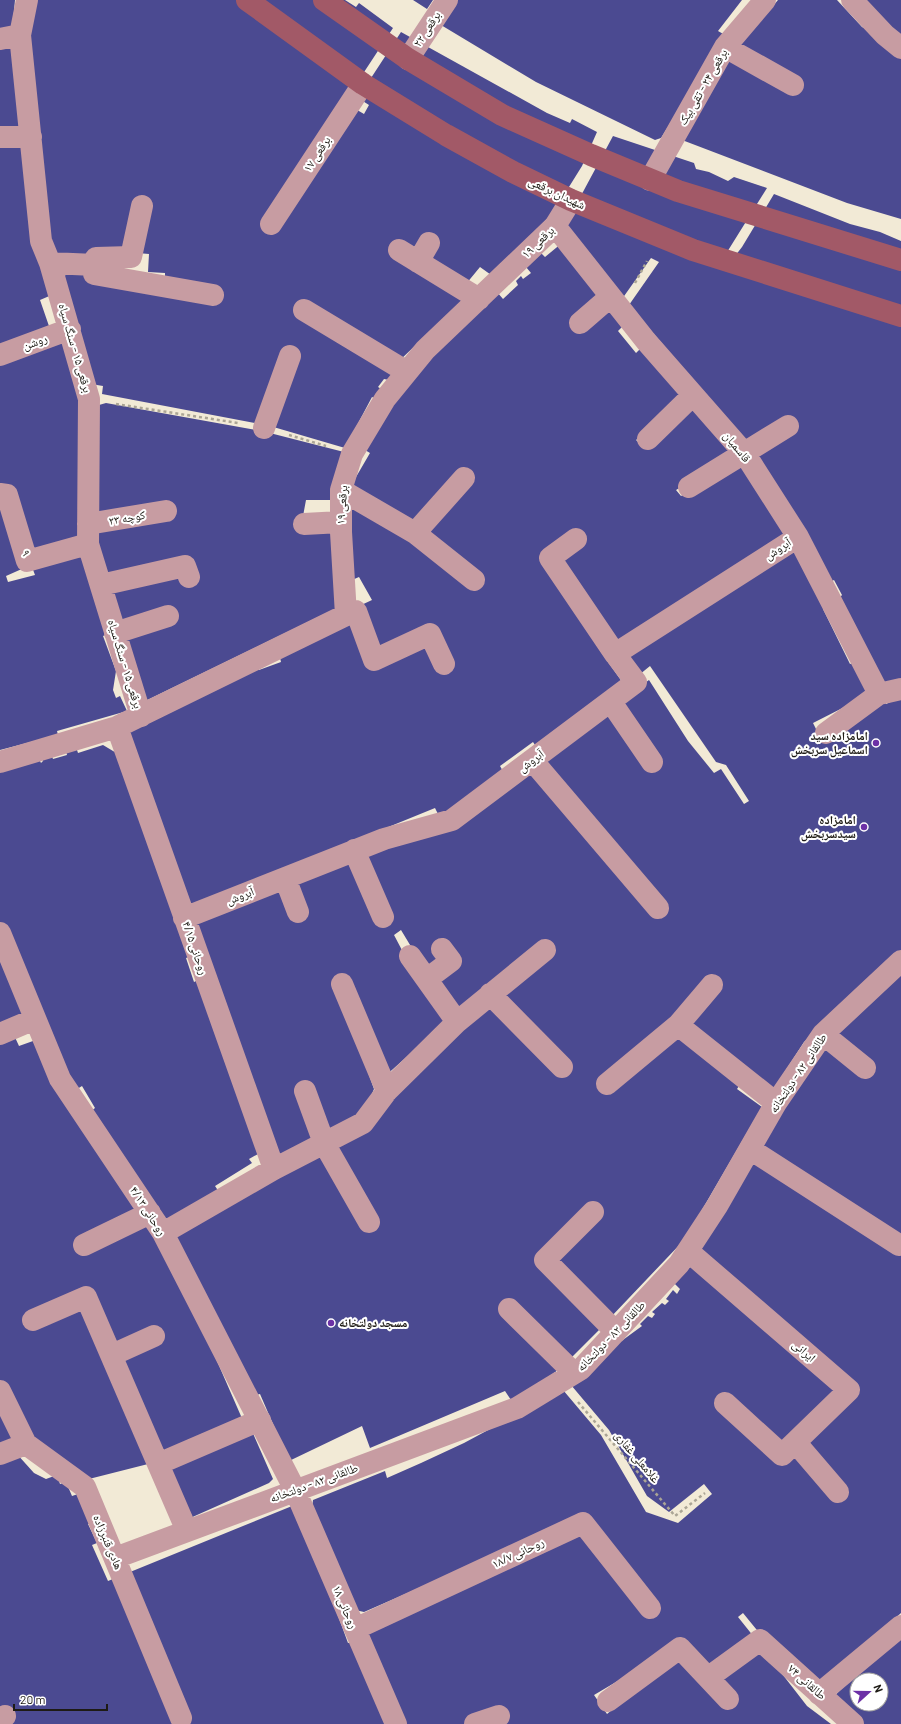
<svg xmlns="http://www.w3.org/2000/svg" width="901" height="1724" font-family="Barlow,'Noto Naskh Arabic',sans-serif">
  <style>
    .building { fill: #4b4a91; fill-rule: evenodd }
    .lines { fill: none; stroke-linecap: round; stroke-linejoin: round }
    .path { stroke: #aba595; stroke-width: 2.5; stroke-dasharray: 3 3; stroke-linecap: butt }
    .minor { stroke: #c79ca2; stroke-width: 22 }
    .major { stroke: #a25967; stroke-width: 22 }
    .poi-dot { fill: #6c30a6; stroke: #fff; stroke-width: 1.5 }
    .labels { text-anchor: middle; stroke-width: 4; stroke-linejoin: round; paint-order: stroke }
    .street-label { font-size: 12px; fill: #1e1b15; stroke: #fff }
    .poi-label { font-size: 12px; font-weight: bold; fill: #1e1b15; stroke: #fff; text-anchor: end }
  </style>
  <rect width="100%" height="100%" fill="#f2ead6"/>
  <path class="building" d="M0 0H15L12 33 0 36Z
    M32 0H345L356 7 359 3 393 28 347 98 352 107 364 114 369 105 358 98 401 32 547 113 570 123 572 119 597 132 582 166 554 211 494 277 480 267 466 284 417 257 465 298 398 362 389 380 384 379 378 387 383 390 376 399 372 397 345 448 270 426 102 394 103 386 91 384 62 280 69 270 165 283V273L148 272 149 254 126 252 91 262 53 252 28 67Z
    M413 0H433L427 9Z
    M451 0H742L718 31 725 35 661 138 655 140 536 82 436 22Z
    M778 0H837L862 27 880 36 901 55V219L847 203 682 140 730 57Z
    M859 0H901V43Z
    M14 42 25 131 0 132V45Z
    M613 136 694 163 696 169 709 172 728 181 734 177 767 188 719 265 725 269 742 247 774 194 850 224 880 232 901 241V681L880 686 836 602 842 595 834 580 828 583 748 444 629 305 659 262 651 258 622 299 562 231Z
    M0 140 27 141 54 294 40 300 50 329 0 349Z
    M562 243 622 327 618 331 636 353 642 347 687 394 636 440 640 444 693 402 735 455 676 490 681 496 743 462 789 536 616 648 543 557 601 652 625 686 537 748 533 742 500 766 505 775 441 820 435 808 187 909 128 732 257 666 259 670 281 662 279 653 354 617 368 657 431 625 375 654 357 607 372 600 359 577 352 580 347 530 352 503 414 527 349 489 370 453 365 450 397 399 437 348 497 292 503 299 518 285 516 281 521 276 523 279 531 273 526 267 541 253 545 257Z
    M68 335 84 403 83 542 35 553 0 490V365Z
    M106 403 262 431 344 452 336 483 335 500H306L301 527 336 528 339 607 137 705 120 637 172 618 170 611 118 628 108 587 181 571 185 581 193 578 186 561 103 581 92 542V527L170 514 169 508 93 520 99 405Z
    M0 501 24 568 6 576 8 582 35 575 32 567 84 556 108 634 103 636 116 671 113 690 116 698 120 696 127 711 57 731 58 735 0 750Z
    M796 545 828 606 823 609 850 664 856 662 870 694 813 723 817 731 882 698 886 704 901 697V951L804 1042 771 1093 683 1026 717 986 712 980 673 1027 602 1082 608 1089 674 1033 683 1041 689 1037 743 1080 737 1089 762 1107 685 1239 609 1319 550 1260 599 1212 592 1206 540 1261 603 1326 567 1362 510 1304 505 1309 562 1367 513 1403 505 1391 370 1448 362 1426 289 1461 260 1394 252 1396 173 1236 319 1152 367 1229 377 1223 332 1144 374 1122 384 1090 490 1000 562 1074 568 1068 498 994 553 949 547 940 456 1013 433 979 457 962 445 945 438 949 445 959 427 973 401 930 394 935 404 954 449 1019 383 1078 343 976 335 980 374 1089 360 1122 324 1139 309 1088 301 1091 319 1142 277 1163 191 920 284 885 297 919 304 916 290 882 352 857 380 921 388 919 362 854 453 826 533 769 559 806 563 803 658 915 666 907 544 761 611 709 652 767 657 763 617 703 649 680 688 741 714 773 721 769 744 804 749 801 726 765 716 762 650 666 634 679 620 655Z
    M103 745 118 754 194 955 186 958 194 982 200 979 258 1154 249 1159 252 1163 215 1186 219 1192 165 1225 90 1112 95 1108 82 1086 74 1091 0 923V768L37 755 41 763 43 761 42 757 51 754 53 759 67 755 66 751 76 747 78 753Z
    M0 949 27 1014 0 1030Z
    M901 971V1241L763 1146 791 1093 834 1034Z
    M13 1033 19 1046 33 1041 148 1218 173 1260 244 1423 160 1459 116 1347 84 1302 152 1463 85 1480 40 1447 22 1422 0 1380V1039Z
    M756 1156 901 1251V1613L810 1695 743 1613 738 1617 754 1637 709 1672 682 1643 594 1695 607 1714 681 1653 719 1681 762 1648 807 1706 831 1724H395L358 1634 585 1516 364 1612 351 1609 312 1508 313 1500 385 1471 387 1478 421 1463 464 1443 563 1390 601 1435 646 1512 678 1523 712 1494 704 1484 669 1512 647 1496 609 1430 571 1385 616 1345 642 1326 640 1324 648 1316 652 1318 655 1314 652 1312 662 1303 665 1305 669 1301 666 1299 673 1290 677 1294 680 1289 674 1283 688 1268 698 1265 843 1390 781 1461 855 1390 697 1252Z
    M0 1407 17 1442 0 1449Z
    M251 1429 273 1479 269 1483 188 1519 169 1469Z
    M16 1453 34 1473 46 1479 57 1475 60 1484 66 1482 72 1496 81 1493 94 1522 88 1524 97 1543 92 1545 108 1581 297 1504 348 1643 353 1642 386 1724H9L0 1710V1460Z
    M901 1632V1724H858L828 1702ZM857 1680H881V1704H857Z"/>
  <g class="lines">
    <path class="path" d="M635 283 647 261
      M116 404 238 423
      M289 435 326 446
      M578 1402 675 1516 705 1493"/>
    <path class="minor" d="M27 0 20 35 41 241 50 263 89 399 88 544 141 716
      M852 0 885 35 901 48
      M0 39 20 35
      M725 47 793 85
      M408 59 447 0
      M0 137H31
      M650 180 725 47 765 0
      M271 224 363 84
      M555 226 646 341 745 454 798 537 879 694
      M399 250 479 299
      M418 262 429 243
      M50 263 95 265 94 274 213 295
      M95 265 96 258 131 257 142 206
      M304 310 407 372
      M580 323 610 297
      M0 355 70 329
      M264 428 290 356
      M648 439 693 395
      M689 487 788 426
      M341 490 415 533 474 580
      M0 494 7 495 27 561 88 544
      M88 524 166 511
      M304 524 341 522
      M415 533 464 478
      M576 539 550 558 615 654
      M101 585 185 566 189 577
      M346 615 356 611 374 660 430 634 444 664
      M115 633 168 616
      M611 702 652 762
      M117 727 274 1169
      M826 733 879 694 901 689
      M532 760 658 908
      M0 762 117 727 346 615 341 532V490L352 454 385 399 425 350 555 226 571 200
      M354 850 383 917
      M285 878 298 912
      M184 918 384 839 452 820 636 682 615 654 798 537
      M0 933 60 1079 163 1233 295 1490 396 1724
      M410 956 457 1022
      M427 979 451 961 442 949
      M342 984 387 1091
      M490 994 562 1067
      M678 1025 776 1103
      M0 1034 35 1019
      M823 1034 865 1068
      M607 1084 678 1025 712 985
      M305 1091 324 1143 369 1222
      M750 1149 899 1245
      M593 1212 545 1260 616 1332
      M163 1233 274 1169 363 1123 387 1091 457 1022 545 950
      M84 1245 150 1213
      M688 1251 849 1390 782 1455 725 1403
      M509 1309 574 1373
      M33 1320 86 1297 187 1531
      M112 1355 154 1336
      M0 1391 26 1444 85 1487 181 1718
      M796 1443 838 1492
      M0 1454 26 1444
      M158 1464 260 1420
      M115 1558 517 1408 581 1369 679 1264 717 1206 776 1103 823 1034 901 961
      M355 1629 583 1523 650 1608
      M709 1677 760 1640 853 1724
      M819 1694 901 1626
      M608 1701 680 1648 728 1699
      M0 1719 5 1716
      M475 1724 499 1716"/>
    <path class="major" d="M247 0 363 84 446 135 513 172 571 200 693 250 901 316
      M324 0 408 59 502 115 591 155 678 191 901 260"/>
  </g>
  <g class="poi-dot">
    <circle cx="876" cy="743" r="4"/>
    <circle cx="864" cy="827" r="4"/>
    <circle cx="331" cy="1323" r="4"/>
  </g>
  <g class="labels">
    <g class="street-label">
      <text transform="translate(427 29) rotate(-57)" y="4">برقعی ۲۲</text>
      <text transform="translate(703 87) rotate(-60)" y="4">برقعی ۲۴ - تقی بیک</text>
      <text transform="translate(317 154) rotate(-57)" y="4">برقعی ۱۷</text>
      <text transform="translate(557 193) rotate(25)" y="4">شهیدان برقعی</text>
      <text transform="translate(538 242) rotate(-44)" y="4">برقعی ۱۹</text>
      <text transform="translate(35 342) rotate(-20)" y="4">روشن</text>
      <text transform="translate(75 348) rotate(74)" y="4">برقعی ۱۵ - سنگ سیاه</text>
      <text transform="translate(737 447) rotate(51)" y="4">قاسمیان</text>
      <text transform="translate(342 505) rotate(-86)" y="4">برقعی ۱۹</text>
      <text transform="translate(127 518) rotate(-10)" y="4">کوچه ۲۳</text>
      <text transform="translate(778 549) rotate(-33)" y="4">آبروش</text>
      <text transform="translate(26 553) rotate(66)" y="4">۹</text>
      <text transform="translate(125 664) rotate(73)" y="4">برقعی ۱۵ - سنگ سیاه</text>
      <text transform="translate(531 761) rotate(-37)" y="4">آبروش</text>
      <text transform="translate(240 896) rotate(-22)" y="4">آبروش</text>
      <text transform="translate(195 948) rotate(71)" y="4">روحانی ۴/۱۵</text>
      <text transform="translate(798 1073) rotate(-56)" y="4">طالقانی ۸۲ - دولتخانه</text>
      <text transform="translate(148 1211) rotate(57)" y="4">روحانی ۴/۱۳</text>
      <text transform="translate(611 1336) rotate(-46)" y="4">طالقانی ۸۲ - دولتخانه</text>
      <text transform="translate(804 1351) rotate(41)" y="4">ایرانی</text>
      <text transform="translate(637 1457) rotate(50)" y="4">غلامعلی غفاری</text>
      <text transform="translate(314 1483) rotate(-20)" y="4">طالقانی ۸۲ - دولتخانه</text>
      <text transform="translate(108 1542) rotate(67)" y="4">هادی قنبرزاده</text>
      <text transform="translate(518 1553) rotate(-25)" y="4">روحانی ۱۸/۷</text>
      <text transform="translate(345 1607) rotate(67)" y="4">روحانی ۱۸</text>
      <text transform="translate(807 1682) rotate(42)" y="4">طالقانی ۷۴</text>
    </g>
    <g class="poi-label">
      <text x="868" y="740">امامزاده سید<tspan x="868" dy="14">اسماعیل سربخش</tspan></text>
      <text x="856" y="824">امامزاده<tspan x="856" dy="14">سیدسربخش</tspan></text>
      <text x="339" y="1327" text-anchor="start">مسجد دولتخانه</text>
    </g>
  </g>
  <g transform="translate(869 1692) rotate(69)"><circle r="19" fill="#ffffff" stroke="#a5a4a1"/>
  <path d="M0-3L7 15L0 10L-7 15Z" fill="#6c30a6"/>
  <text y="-6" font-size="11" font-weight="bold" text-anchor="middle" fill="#1e1b15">N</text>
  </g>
  <path d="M14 1704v6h93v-6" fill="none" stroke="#1e1b15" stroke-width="2"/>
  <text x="20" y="1704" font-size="12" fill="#1e1b15" stroke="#ffffff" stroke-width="3" paint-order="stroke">20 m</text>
</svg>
